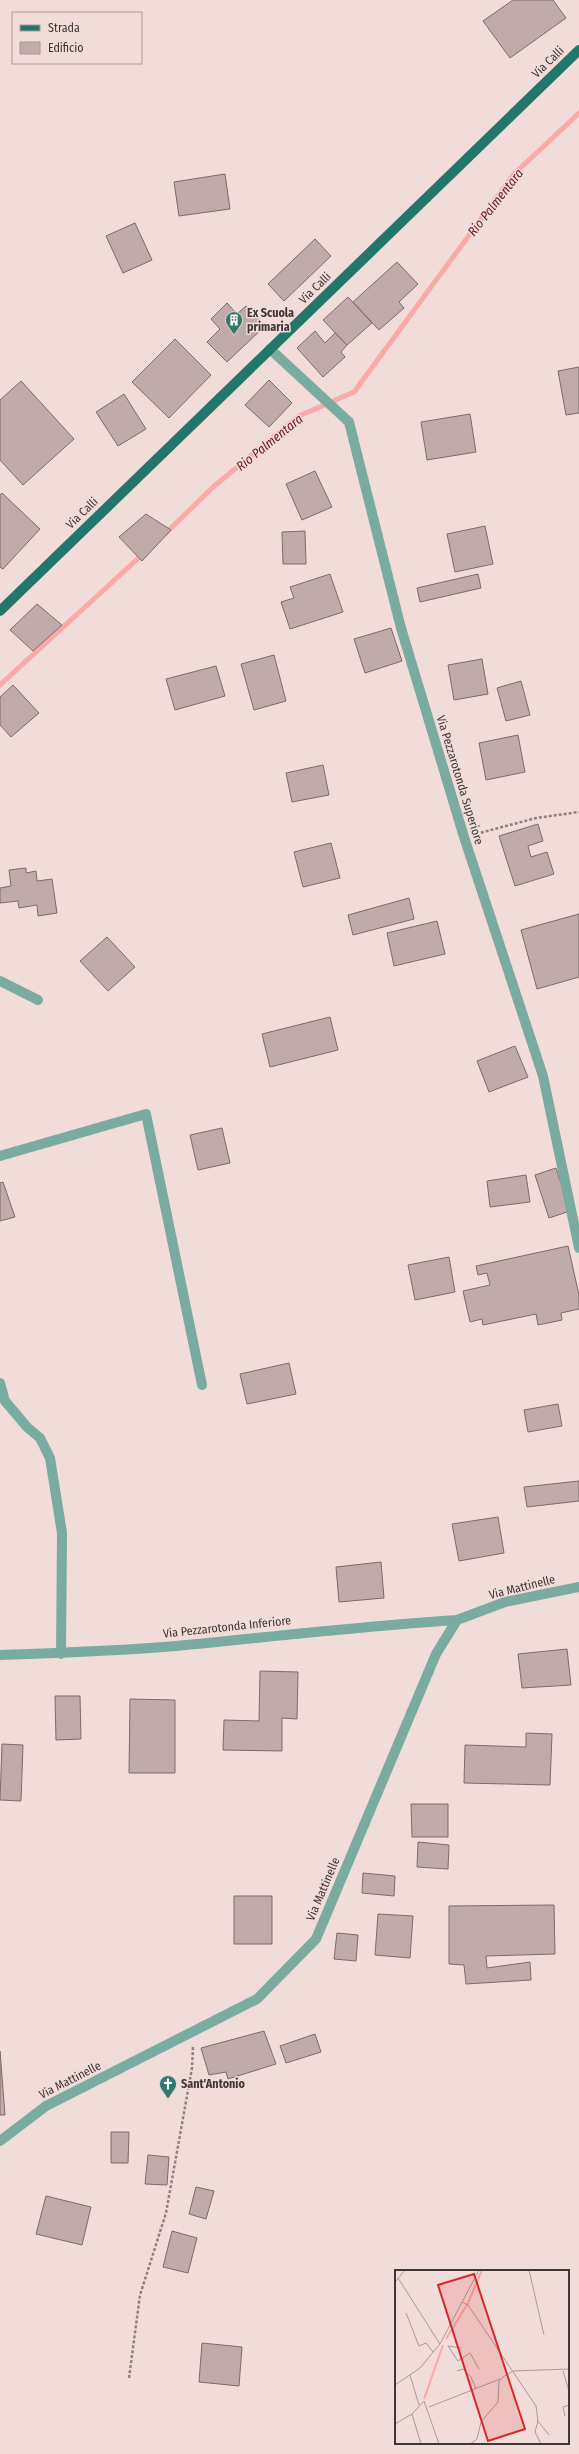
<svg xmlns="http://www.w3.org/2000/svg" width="579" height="2454" font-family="'Fira Sans Condensed',sans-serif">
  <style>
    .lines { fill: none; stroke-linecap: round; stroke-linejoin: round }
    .stream { stroke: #faa9a6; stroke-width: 5 }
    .building { fill: #c0abaa; stroke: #7d6a69 }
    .path { stroke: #908180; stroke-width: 2.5; stroke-dasharray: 3 2; stroke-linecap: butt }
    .minor { stroke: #7aaba0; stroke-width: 10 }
    .major { stroke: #22776a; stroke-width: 10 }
    .labels { text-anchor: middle; stroke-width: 3; stroke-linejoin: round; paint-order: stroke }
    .street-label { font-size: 12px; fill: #3f3736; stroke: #f2dcda }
    .poi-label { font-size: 12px; font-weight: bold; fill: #3f3736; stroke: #f2dcda; text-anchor: start }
    .water-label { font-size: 13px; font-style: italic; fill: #6d161d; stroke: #f2dcda }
    .inset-river { fill: none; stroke: #faa9a6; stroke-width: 2 }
    .inset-road { fill: none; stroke: #aa9a98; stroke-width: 1 }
    .view { fill: #d62828; fill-opacity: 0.15; stroke: #d62828; stroke-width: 2 }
    .inset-edge { fill: none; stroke: #3f3736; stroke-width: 2 }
  </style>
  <rect width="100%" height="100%" fill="#f2dcda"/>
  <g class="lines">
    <path class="stream" d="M166 533 213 487 299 416 354 392 514 174 579 113
      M0 685 144 553"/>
  </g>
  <path class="building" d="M513 0H553L566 18 510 58 483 21Z
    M225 174 230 209 179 216 174 182Z
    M135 223 152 260 123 273 106 236Z
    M315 239 331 256 284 301 268 284Z
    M397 262 418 284 399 302 404 308 379 330 353 302Z
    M348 297 372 323 347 345 323 320Z
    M227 303 237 314 246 306 265 326 227 362 207 342 220 329 211 319Z
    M315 331 325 343 335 333 347 345 341 352 345 357 323 377 297 348Z
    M175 339 211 375 169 418 132 382Z
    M579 367V413L566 415 558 371Z
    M269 380 292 403 269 427 245 405Z
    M21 381 74 439 23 485 0 460V400Z
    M124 394 146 429 118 446 96 412Z
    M470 414 476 452 427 460 421 422Z
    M315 471 332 507 302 520 286 484Z
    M2 493 40 529 3 569 0 567V495Z
    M146 514 171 530 142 561 119 537Z
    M485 526 493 564 455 572 447 534Z
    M305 531 306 564H283L282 532Z
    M330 574 343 612 290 629 281 602 294 598 290 587Z
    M478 574 481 588 420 602 417 588Z
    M37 604 62 625 33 651 10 630Z
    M391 628 402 661 365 673 354 639Z
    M274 655 286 701 254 710 241 664Z
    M482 659 488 694 454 700 448 665Z
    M216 666 225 696 175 710 166 679Z
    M521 681 530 715 506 721 497 688Z
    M13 685 39 713 11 737 0 725V697Z
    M518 735 525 772 486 780 479 743Z
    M323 765 329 795 292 802 286 773Z
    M538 824 543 841 528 846 531 857 547 852 554 874 515 886 499 836Z
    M331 843 340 878 303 887 294 852Z
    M26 868V873L36 871 37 881 52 879 57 913 38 916 37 905 19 908 18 901 0 903V888L11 886 9 870Z
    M409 898 414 919 353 935 348 915Z
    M579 914V977L537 989 521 930Z
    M437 921 445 954 394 966 387 933Z
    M107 937 135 967 108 991 80 961Z
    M330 1017 338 1050 270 1067 262 1034Z
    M515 1046 528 1077 489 1092 477 1061Z
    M222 1128 230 1163 198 1170 190 1135Z
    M556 1168 570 1211 549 1218 535 1175Z
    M526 1175 530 1202 490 1207 487 1181Z
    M3 1182 15 1217 0 1221V1183Z
    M568 1246 579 1295V1309L561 1313 562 1320 538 1325 536 1314 483 1325 482 1319 470 1322 463 1291 490 1285 487 1273 478 1275 476 1266Z
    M449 1257 455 1292 415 1300 408 1265Z
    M289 1363 296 1394 247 1404 240 1374Z
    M558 1404 562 1426 528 1432 524 1410Z
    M579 1481V1501L527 1507 524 1487Z
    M498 1517 504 1553 459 1561 452 1524Z
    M381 1562 384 1598 339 1602 336 1567Z
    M567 1649 571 1685 522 1688 518 1654Z
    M260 1671 298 1672 297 1719 282 1718V1751L223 1750 224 1720 259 1721Z
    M55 1696H80L81 1739 56 1740Z
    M130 1699 175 1700V1773H129Z
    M526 1733 552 1734 550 1785 464 1783 465 1745 526 1747Z
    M2 1744 23 1745 21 1801 0 1800Z
    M411 1804H448V1837H412Z
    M418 1842 449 1845 448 1869 417 1867Z
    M363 1873 395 1876 394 1896 362 1893Z
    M234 1896H272V1944H234Z
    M554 1905 555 1954 486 1956 487 1968 530 1962 531 1980 466 1984 464 1965 449 1964V1906Z
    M378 1914 413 1916 410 1958 375 1955Z
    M337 1933 358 1935 356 1961 334 1959Z
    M264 2031 276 2064 228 2079 226 2072 209 2075 201 2048Z
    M315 2034 321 2052 286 2063 280 2046Z
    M0 2051 5 2115H0Z
    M111 2132H129L128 2163H111Z
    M148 2155 169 2157 167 2185 145 2184Z
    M196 2187 214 2191 206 2219 189 2214Z
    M46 2196 91 2207 82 2245 36 2234Z
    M172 2231 197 2238 188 2273 163 2267Z
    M202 2343 242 2347 239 2386 199 2382Z"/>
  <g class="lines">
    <path class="path" d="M476 834 536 818 579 812
      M129 2378 140 2295 166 2213 192 2068 193 2047"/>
    <path class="minor" d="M270 349 349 422 401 628 464 837 543 1076 579 1248
      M0 981 38 1000
      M0 1156 146 1114 202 1385
      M0 1383 5 1401 27 1427 40 1438 50 1458 62 1533 61 1654
      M0 1655C59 1653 117 1651 176 1646 270 1637 363 1626 457 1620
      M0 2141 46 2106 257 1999 316 1939 436 1654 457 1620 505 1602 579 1587"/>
    <path class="major" d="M0 611 579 50"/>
  </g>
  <defs>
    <g id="building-pin" transform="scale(0.9)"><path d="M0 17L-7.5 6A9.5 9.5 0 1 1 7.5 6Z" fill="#33786c" stroke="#f2dcda"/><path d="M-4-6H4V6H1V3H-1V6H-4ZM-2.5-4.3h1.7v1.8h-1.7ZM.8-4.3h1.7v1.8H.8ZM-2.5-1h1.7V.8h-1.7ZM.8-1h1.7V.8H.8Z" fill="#fff"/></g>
    <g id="church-pin" transform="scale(0.9)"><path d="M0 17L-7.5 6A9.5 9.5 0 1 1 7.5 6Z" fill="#33786c" stroke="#f2dcda"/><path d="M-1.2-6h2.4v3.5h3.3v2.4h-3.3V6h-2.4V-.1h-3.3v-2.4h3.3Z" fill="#fff"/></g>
  </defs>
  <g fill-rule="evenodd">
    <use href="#building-pin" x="234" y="320"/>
    <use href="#church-pin" x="168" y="2084"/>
  </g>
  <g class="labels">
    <g class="street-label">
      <text transform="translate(548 62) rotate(-44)" y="4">Via Calli</text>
      <text transform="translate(315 288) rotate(-44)" y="4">Via Calli</text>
      <text transform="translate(82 513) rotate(-44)" y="4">Via Calli</text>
      <text transform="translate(460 780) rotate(73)" y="4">Via Pezzarotonda Superiore</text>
      <text transform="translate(522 1587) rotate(-14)" y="4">Via Mattinelle</text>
      <text transform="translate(227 1627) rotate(-6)" y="4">Via Pezzarotonda Inferiore</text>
      <text transform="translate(323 1889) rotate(-67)" y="4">Via Mattinelle</text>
      <text transform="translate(70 2080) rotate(-27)" y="4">Via Mattinelle</text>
    </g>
    <g class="poi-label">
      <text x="247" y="317">Ex Scuola<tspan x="247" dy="14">primaria</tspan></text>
      <text x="181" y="2088">Sant'Antonio</text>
    </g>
    <g class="water-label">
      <text transform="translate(495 202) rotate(-52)" y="5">Rio Palmentara</text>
      <text transform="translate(269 442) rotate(-39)" y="5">Rio Palmentara</text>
    </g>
  </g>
  <g transform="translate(395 2270)">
    <rect width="174" height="174" fill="#f2dcda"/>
    <path class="inset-river" d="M51 69 73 33 87 0M29 129 48 75"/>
    <path class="inset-road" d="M134 0 149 65M3 8 45 74M0 12 10 0M67 32 73 35 141 136 143 151 140 162 146 174M11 43 24 76 31 73 38 82M66 78 53 76 63 91 75 83 84 99M62 101 68 99 76 107 81 119M168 101 174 121M15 105 24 135M0 115 25 98 45 74 84 0M34 137 105 109M17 144 26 174M170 146 168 137 174 135M142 150 154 165M0 154 17 144 29 131 44 174M75 174 82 169 86 152 103 132 104 111 108 107 118 101 174 99"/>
    <path class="view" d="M79 4 130 159 93 171 43 15Z"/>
    <rect width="174" height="174" class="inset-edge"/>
  </g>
  <rect x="12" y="12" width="130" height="52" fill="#f2dcda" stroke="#aa9a98"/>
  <rect x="20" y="25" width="20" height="6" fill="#22776a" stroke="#aa9a98"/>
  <text x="48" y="32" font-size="12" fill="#3f3736">Strada</text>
  <rect x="20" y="42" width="20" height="12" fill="#c0abaa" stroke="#aa9a98"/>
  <text x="48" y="52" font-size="12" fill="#3f3736">Edificio</text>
</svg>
